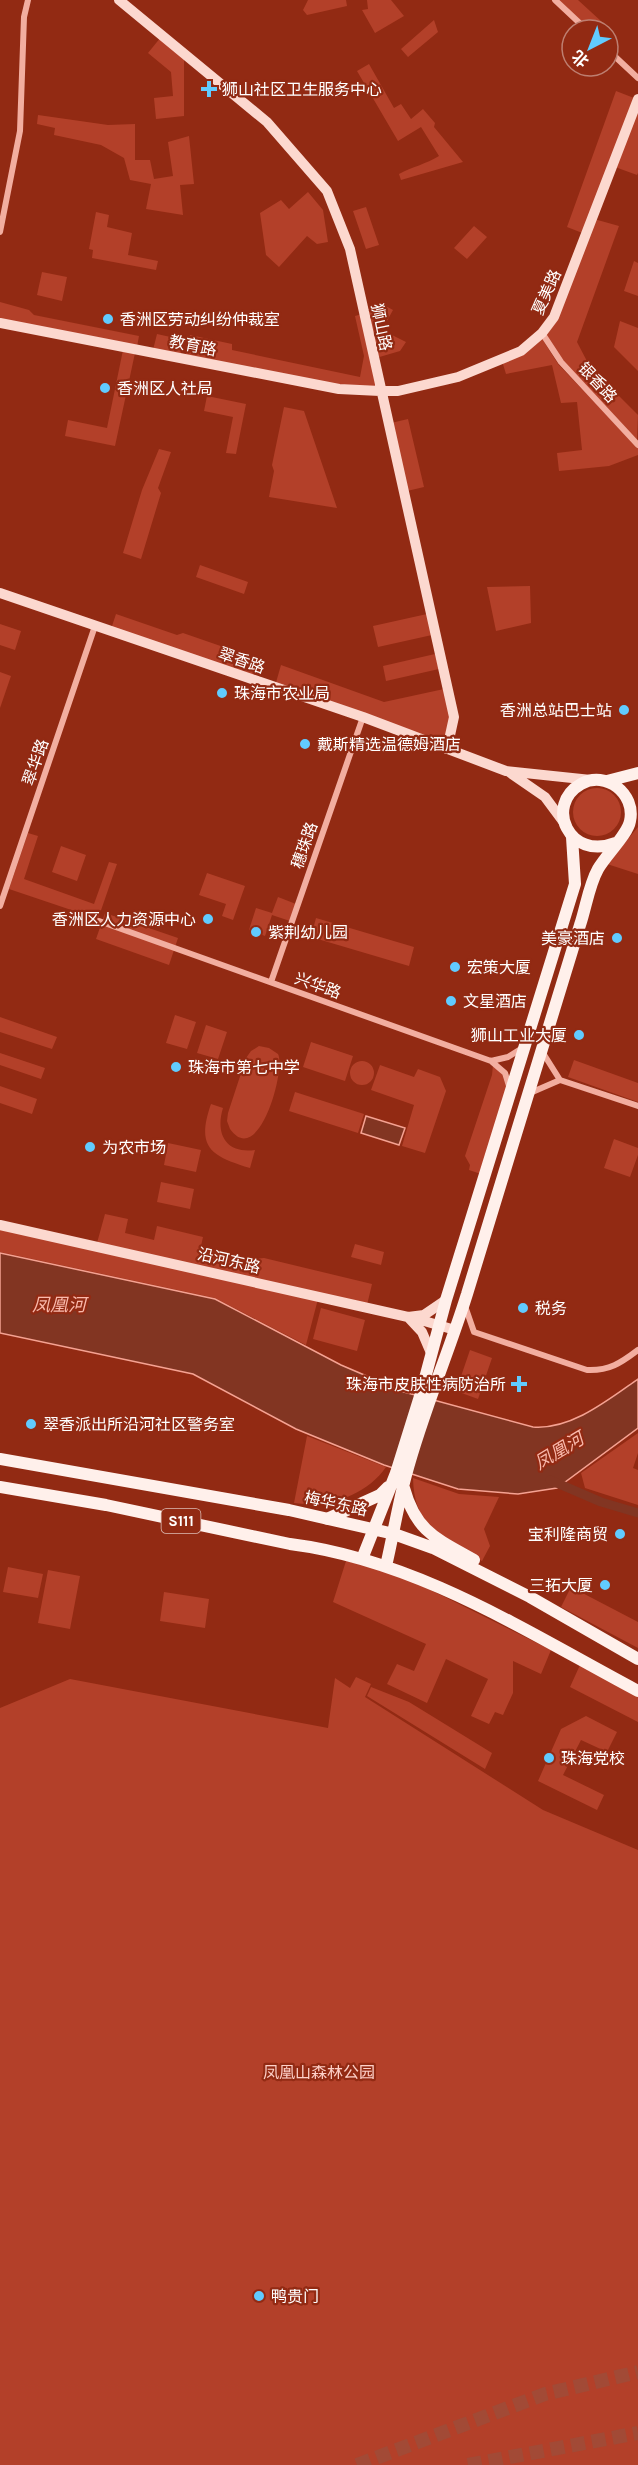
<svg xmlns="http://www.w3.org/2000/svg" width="638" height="2465" font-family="Karla,'Noto Sans SC',sans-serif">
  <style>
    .green { fill: #b34029 }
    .water { fill: #823522; stroke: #f5a292; stroke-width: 1.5 }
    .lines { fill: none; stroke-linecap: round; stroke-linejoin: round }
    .canal { stroke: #823522; stroke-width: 9 }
    .highway-tunnel { stroke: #a24a36; stroke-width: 14; stroke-dasharray: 14 7; stroke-linecap: butt }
    .street { stroke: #f2aea0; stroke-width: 6 }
    .secondary { stroke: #fcd8cf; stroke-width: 10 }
    .primary { stroke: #fff0eb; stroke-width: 12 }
    .poi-dot { fill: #61cbff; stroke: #922a13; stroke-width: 2 }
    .labels { text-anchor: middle; stroke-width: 4.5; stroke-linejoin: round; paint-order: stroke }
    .shield { fill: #922a13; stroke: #debfb8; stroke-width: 1.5 }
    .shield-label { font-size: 15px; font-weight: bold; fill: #fff }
    .poi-label { font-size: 16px; fill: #fff; stroke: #922a13; text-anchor: start }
    .street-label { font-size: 16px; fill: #fff; stroke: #922a13 }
    .park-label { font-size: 16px; fill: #fdd0c8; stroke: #922a13 }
    .water-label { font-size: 18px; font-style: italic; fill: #f9b9ac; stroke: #922a13 }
  </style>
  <rect width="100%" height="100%" fill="#922a13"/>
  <path class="green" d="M308 0H346L347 6 307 15 303 10Z
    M367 0H391L404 16 375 33 362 10 368 9Z
    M558 0H578L602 22 591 30Z
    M434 20 438 32 408 57 401 49Z
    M161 37 184 56V116L156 119 154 98 173 96 171 72 148 53Z
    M369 64 394 108 401 104 411 119 423 109 435 123 434 127 463 162 401 180 399 174C412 167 426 164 439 156L421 127 398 141 357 71Z
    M616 91 634 98 585 234 567 227Z
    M638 109V173L637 175 615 167Z
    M38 115 108 125 135 124V160H150L154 179 173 176 168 142 189 136 194 184 180 185 183 215 146 209 151 184 130 180 124 158 101 145 54 135 55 128 37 124Z
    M308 192 323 210 328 242 317 244 307 236 279 267 266 255 260 213 281 200 289 209Z
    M366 207 379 245 366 249 353 211Z
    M96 212 109 215 107 227 132 233 128 255 158 261 156 270 92 258 93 250 89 249Z
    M594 219 619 226 577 342 590 367 638 415 637 440 564 362 544 333Z
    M474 226 487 237 467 259 454 248Z
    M634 261 638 263V296L624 291Z
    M42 272 67 277 62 301 37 295Z
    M0 302 29 310 34 315 139 336 137 347 0 320Z
    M382 304 393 310 382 330 406 342 400 351 376 358 365 308Z
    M362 314 378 389 340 387 185 357 190 335 232 344V350L360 377 364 356 355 316Z
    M620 321 638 328V371L614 347Z
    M157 334 184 340 180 356 153 350Z
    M541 337 558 364 638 448V455L609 466 559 471 557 453 582 450 577 402 561 403 552 365 506 374 502 361Z
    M123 350 135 353 115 446 65 436 68 420 107 428Z
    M207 396 246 404 236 454 226 453 233 417 204 411Z
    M284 407 304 411 337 508 269 497 274 471 272 465Z
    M408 419 424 487 407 491 391 423Z
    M159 449 171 452 158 488 161 493 141 559 123 553 142 490Z
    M200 565 248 582 244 594 196 577Z
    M530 586 531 623 496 631 487 587Z
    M116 614 177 635 183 633 261 660 254 678 111 629Z
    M427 614 432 635 378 647 373 626Z
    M0 624 21 631 15 650 0 645Z
    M435 654 439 669 386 681 383 666Z
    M281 665 384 702 444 689 450 716 444 745 275 686Z
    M0 672 11 676 0 708Z
    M573 812a24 24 0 1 1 48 0a24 24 0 1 1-48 0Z
    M638 827V874L607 864Z
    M28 833 38 836 24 879 94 904 109 862 117 864 98 919 9 889Z
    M61 846 86 855 77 881 52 872Z
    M207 873 245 886 233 920 222 916 226 904 199 895Z
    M278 897 296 904 290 921 272 915 265 936 249 930 256 908 272 913Z
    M105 913 178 938 169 965 96 939Z
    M316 918 414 947 409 966 311 937Z
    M175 1015 196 1022 187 1049 166 1043Z
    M0 1017 57 1037 52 1049 0 1032Z
    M206 1025 227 1032 218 1059 197 1053Z
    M311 1042 353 1056 345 1081 303 1067Z
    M259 1046 269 1048 278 1054C286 1069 259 1169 230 1129L227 1121 228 1113 246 1058 251 1051Z
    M0 1053 45 1068 41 1079 0 1065Z
    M574 1060 638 1083V1102L568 1077Z
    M350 1073a12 12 0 1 1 24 0a12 12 0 1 1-24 0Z
    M380 1065 414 1077 418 1069 440 1077 446 1091 425 1153 402 1146 414 1105 371 1090Z
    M493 1065 502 1074 509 1095 484 1175 469 1170 470 1165 465 1156 492 1075Z
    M0 1086 37 1099 32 1114 0 1103Z
    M295 1092 364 1114 358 1133 289 1111Z
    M211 1104 223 1108C215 1134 226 1154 255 1150L250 1168C210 1156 196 1147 211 1104Z
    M614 1139 638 1148V1155L630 1177 604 1168Z
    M168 1143 201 1150 196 1172 164 1165Z
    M161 1182 194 1189 190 1209 157 1202Z
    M105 1214 128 1219 125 1233 154 1240 157 1226 203 1237 201 1246 254 1259 264 1258 372 1284 367 1305 97 1243Z
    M0 1226 318 1299 306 1345 215 1298 0 1252Z
    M355 1244 384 1252 381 1265 351 1257Z
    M321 1308 365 1320 357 1351 313 1339Z
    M470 1350 492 1358 478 1399 456 1391Z
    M638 1433V1453L633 1468 638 1470V1505L585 1488 581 1473Z
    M307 1436 386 1467C366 1496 328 1508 294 1503Z
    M413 1478 459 1494 499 1497 484 1529 490 1546 482 1561C443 1538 414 1528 413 1478Z
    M346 1561 385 1569 443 1596 551 1650 541 1674 513 1661V1693L503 1715 495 1712 489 1724 471 1716 488 1679 446 1659 427 1703 387 1684 397 1664 414 1671 426 1644 333 1602Z
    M8 1567 43 1574 38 1598 3 1592Z
    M48 1570 80 1576 70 1629 38 1623Z
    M571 1587 638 1622V1648L561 1607Z
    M164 1592 209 1599 205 1628 160 1621Z
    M580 1665 638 1695V1722L570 1687Z
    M356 1677 371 1684 365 1697 543 1810 638 1850V2465H0V1708L70 1679 328 1728 335 1678 350 1688Z
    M371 1687 409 1702 492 1753 485 1769 367 1696Z
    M586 1716 617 1732 607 1752 581 1740 563 1775 604 1795 597 1810 538 1781 561 1729Z"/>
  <path class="water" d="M366 1116 405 1128 399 1145 361 1133Z
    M0 1253 215 1299 341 1365 404 1392 533 1427C571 1430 608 1400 638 1379V1428L557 1488 518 1494 458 1489 384 1465 296 1429 193 1374 0 1333Z"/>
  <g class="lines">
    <path class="canal" d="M550 1480 601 1502 638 1513"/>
    <path class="highway-tunnel" d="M357 2465 545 2394 638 2372
      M468 2465 638 2433"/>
    <path class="street" d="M555 0 587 30
      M608 50 638 78
      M0 232 20 131 24 17 28 0
      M542 333 561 362 638 445
      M0 906 95 626
      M99 921 491 1061 508 1057 524 1047
      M271 982 363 717
      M543 1053 560 1080 638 1106
      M491 1061 505 1073 510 1089
      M530 1093 560 1080
      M465 1306 474 1332 587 1370C609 1371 621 1363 638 1350"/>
    <path class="secondary" d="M119 0 267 122 327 191 350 249 454 717 447 749
      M0 323 339 389 380 391H398L458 377 521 351 542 333 554 317 638 99
      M0 593 363 717 506 771 591 780
      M509 772 545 797 565 824
      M0 1225 408 1317 424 1315 446 1300
      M408 1317 422 1332 431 1353
      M414 1318 455 1330"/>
    <path class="primary" d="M607 781 638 773
      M0 1459 289 1510 394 1534 433 1548 530 1597 638 1659
      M0 1487 106 1505 290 1544C417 1560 527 1632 638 1691
      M404 1488C416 1532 437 1539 474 1560
      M327 1519 380 1495 388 1487
      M362 1559 396 1473 421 1393 446 1300 575 884 572 837
      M386 1566C393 1536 398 1505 406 1475 422 1414 448 1355 467 1294 505 1171 543 1048 580 925 586 907 589 885 598 869 606 855 628 834 630 821 636 794 606 770 581 784 544 805 569 861 615 843"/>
  </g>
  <g class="poi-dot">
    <path d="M206 80h6v6h6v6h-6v6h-6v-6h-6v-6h6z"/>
    <circle cx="108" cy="319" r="6"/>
    <circle cx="105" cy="388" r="6"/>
    <circle cx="222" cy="693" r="6"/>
    <circle cx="624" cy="710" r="6"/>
    <circle cx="305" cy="744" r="6"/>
    <circle cx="208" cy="919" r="6"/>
    <circle cx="256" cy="932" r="6"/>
    <circle cx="617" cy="938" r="6"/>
    <circle cx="455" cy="967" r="6"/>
    <circle cx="451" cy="1001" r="6"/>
    <circle cx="579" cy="1035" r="6"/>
    <circle cx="176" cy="1067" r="6"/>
    <circle cx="90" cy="1147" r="6"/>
    <circle cx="523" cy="1308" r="6"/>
    <path d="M516 1375h6v6h6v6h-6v6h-6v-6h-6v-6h6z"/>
    <circle cx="31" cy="1424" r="6"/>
    <circle cx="620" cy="1534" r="6"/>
    <circle cx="605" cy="1585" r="6"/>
    <circle cx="549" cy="1758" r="6"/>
    <circle cx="259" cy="2296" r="6"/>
  </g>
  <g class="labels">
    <rect class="shield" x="161.5" y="1509" width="39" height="24" rx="4.5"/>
    <g class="shield-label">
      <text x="181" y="1526">S111</text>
    </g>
    <g class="poi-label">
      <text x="222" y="95">狮山社区卫生服务中心</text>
      <text x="120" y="325">香洲区劳动纠纷仲裁室</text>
      <text x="117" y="394">香洲区人社局</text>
      <text x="234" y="699">珠海市农业局</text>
      <text x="612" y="716" text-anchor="end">香洲总站巴士站</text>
      <text x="317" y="750">戴斯精选温德姆酒店</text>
      <text x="196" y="925" text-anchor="end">香洲区人力资源中心</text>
      <text x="268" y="938">紫荆幼儿园</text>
      <text x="605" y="944" text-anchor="end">美豪酒店</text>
      <text x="467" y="973">宏策大厦</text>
      <text x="463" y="1007">文星酒店</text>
      <text x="567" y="1041" text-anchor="end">狮山工业大厦</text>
      <text x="188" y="1073">珠海市第七中学</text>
      <text x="102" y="1153">为农市场</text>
      <text x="535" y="1314">税务</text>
      <text x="506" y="1390" text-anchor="end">珠海市皮肤性病防治所</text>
      <text x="43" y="1430">翠香派出所沿河社区警务室</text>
      <text x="608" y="1540" text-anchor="end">宝利隆商贸</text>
      <text x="593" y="1591" text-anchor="end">三拓大厦</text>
      <text x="561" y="1764">珠海党校</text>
      <text x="271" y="2302">鸭贵门</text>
    </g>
    <g class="street-label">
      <text transform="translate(546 292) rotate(-66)" y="6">夏美路</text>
      <text transform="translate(382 327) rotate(78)" y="6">狮山路</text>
      <text transform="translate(193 345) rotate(11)" y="6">教育路</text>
      <text transform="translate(598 382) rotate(47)" y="6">银香路</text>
      <text transform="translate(242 660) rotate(19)" y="6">翠香路</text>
      <text transform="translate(35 762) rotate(-71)" y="6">翠华路</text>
      <text transform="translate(304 845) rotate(-71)" y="6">穗珠路</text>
      <text transform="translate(318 985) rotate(20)" y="6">兴华路</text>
      <text transform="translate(229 1260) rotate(13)" y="6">沿河东路</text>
      <text transform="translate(336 1503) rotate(12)" y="6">梅华东路</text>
    </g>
    <g class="park-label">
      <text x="319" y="2078">凤凰山森林公园</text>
    </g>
    <g class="water-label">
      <text x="59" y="1311">凤凰河</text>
      <text transform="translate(559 1451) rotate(-31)" y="6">凤凰河</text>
    </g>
  </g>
  <g transform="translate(590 48) rotate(222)"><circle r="28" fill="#922a13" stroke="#be7f71" stroke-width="1.5"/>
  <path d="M0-4.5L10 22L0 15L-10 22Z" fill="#61cbff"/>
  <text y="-9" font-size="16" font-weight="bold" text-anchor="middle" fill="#ffffff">北</text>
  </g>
</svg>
